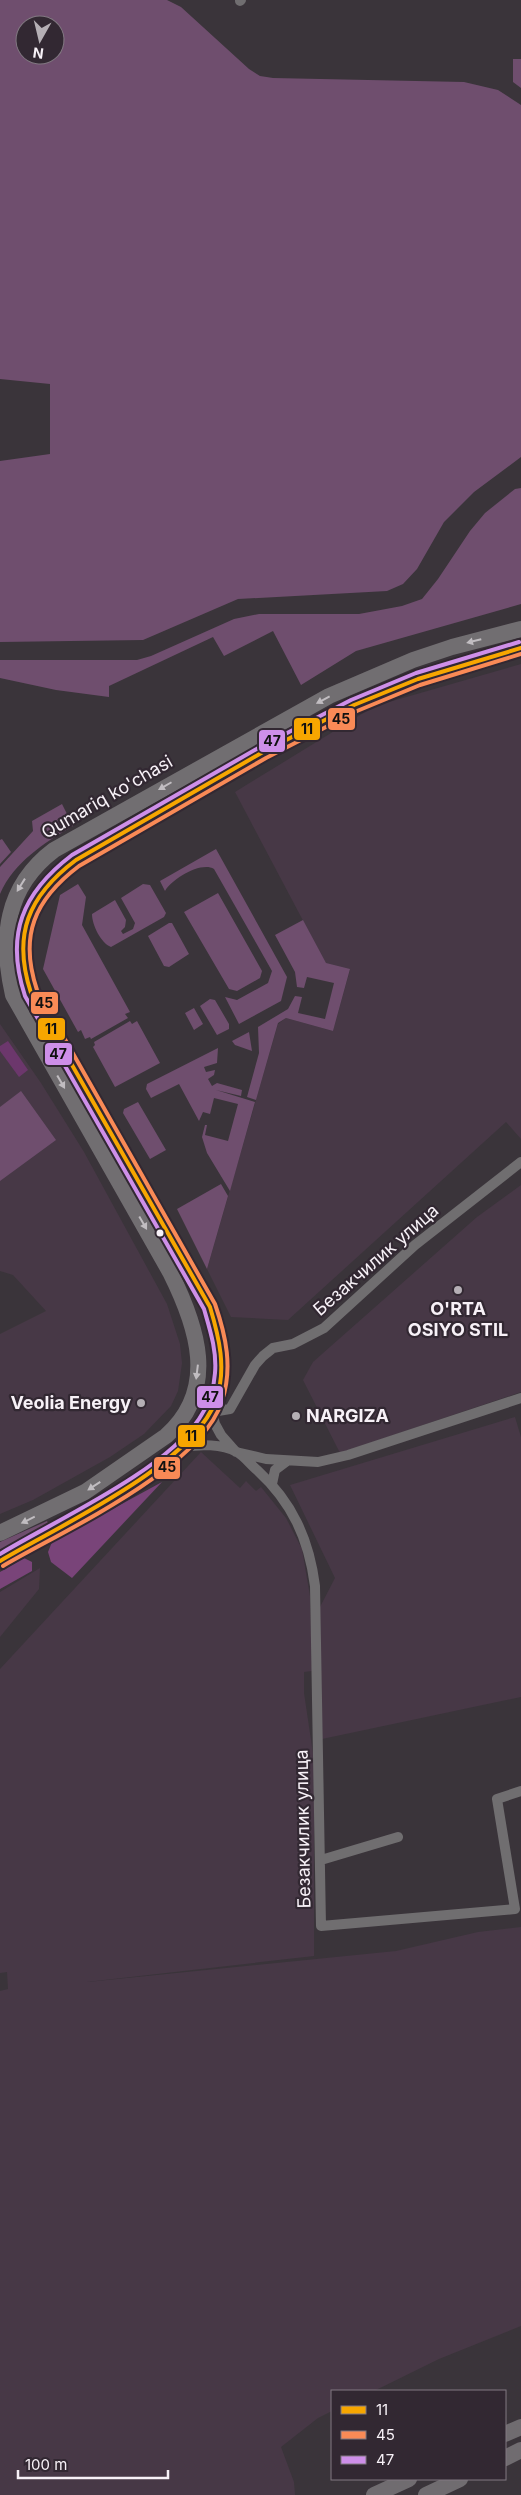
<svg xmlns="http://www.w3.org/2000/svg" width="521" height="2495" font-family="Inter,sans-serif">
  <style>
    .built { fill: #473846 }
    .green { fill: #6f4e6e; fill-rule: evenodd }
    .forest { fill: #794479 }
    .water { fill: #6c376c }
    .lines { fill: none; stroke-linecap: round; stroke-linejoin: round }
    .minor { stroke: #706e70; stroke-width: 10 }
    .primary { stroke: #716e71; stroke-width: 16 }
    .trunk { stroke: #706c70; stroke-width: 16 }
    .bus-1-casing { stroke: #322832; stroke-width: 8 }
    .bus-2-casing { stroke: #322832; stroke-width: 8 }
    .bus-3-casing { stroke: #322832; stroke-width: 8 }
    .bus-1 { stroke: #f7a600; stroke-width: 4 }
    .bus-2 { stroke: #f98a56; stroke-width: 4 }
    .bus-3 { stroke: #ce8fe9; stroke-width: 4 }
    .oneway { fill: #c1bdc1 }
    .bus-dot { fill: #f7f1f7; stroke: #322832; stroke-width: 2 }
    .poi-dot { fill: #b5afb5; stroke: #322832; stroke-width: 2 }
    .labels { text-anchor: middle; stroke-width: 4.5; stroke-linejoin: round; paint-order: stroke }
    .street-label { font-size: 18px; fill: #f7f1f7; stroke: #322832 }
    .poi-label { font-size: 18px; font-weight: bold; fill: #f7f1f7; stroke: #322832 }
    .line-badge { stroke: #322832; stroke-width: 2 }
    .pale-badge-label { font-size: 14px; text-anchor: middle; font-weight: bold; fill: #111 }
  </style>
  <rect width="100%" height="100%" fill="#3a343a"/>
  <path class="built" d="M521 664V1139L506 1122 288 1320 231 1317 207 1269 278 1024 286 1018 333 1031 350 970 326 964 235 792 375 706Z
    M0 1024 41 1083 84 1152 167 1304 180 1344 182 1363 178 1391 171 1406 144 1434 110 1457 33 1500 0 1514V1334L46 1311 13 1275 0 1271Z
    M521 1185V1392L340 1453 303 1380 313 1362 477 1217Z
    M515 1417 521 1437V1697L322 1739 320 1607 335 1578 290 1485Z
    M201 1452 240 1488 246 1481 256 1491 261 1487 286 1518 302 1549 310 1596 312 1671 304 1672V1693L314 1760V1956L87 1982 396 1951 478 1932 521 1927V2326L439 2359 374 2391H332V2411L318 2418 281 2447 294 2482 295 2495H0V1991L8 1989 7 1972 0 1973V1669Z
    M40 1568 39 1589 0 1637V1592Z"/>
  <path class="green" d="M0 0H167L181 7 249 69 260 76 273 78 464 82 498 90 521 105V457L474 492 444 522 417 569 403 584 387 591 238 599 143 640 0 642V461L50 454V384L0 379ZM25 25H55V55H25Z
    M513 59H521V88L513 82Z
    M521 488V604L356 651 301 685 273 631 224 656 213 637 109 686V697L56 690 0 678V660H137L151 656 234 619 259 614H359L402 606 422 599 438 579 470 531 485 513 515 489Z
    M62 804 73 826C44 843 14 862 0 894V867L33 831 32 821Z
    M2 839 11 852 0 864V840Z
    M216 849 287 977 281 1001 239 1024 225 997 237 1000 268 983 272 971 214 869C201 861 172 879 165 891L160 881Z
    M78 884 86 897 82 925 130 1012 125 1014 128 1018 91 1039 90 1037 85 1039 81 1030 78 1032 43 969 60 895Z
    M143 884 150 885 166 913 164 917 111 947C101 943 92 925 92 914L115 900 126 920 125 927 121 931 123 934 133 929 135 923 121 898Z
    M218 893 262 971 260 978 237 991 229 989 184 912Z
    M303 920 326 963 350 969 333 1031 286 1018 278 1023 256 1100 247 1097 259 1053 258 1027 288 1009 295 996 302 997 298 1013 325 1019 334 983 307 977 304 988 297 987 295 972 275 935Z
    M169 923H172L189 954 169 967 164 966 148 936Z
    M210 999 215 1000 229 1024V1029L217 1035 200 1006Z
    M194 1008 203 1024 194 1030 185 1013Z
    M130 1021 132 1024 137 1021 160 1063 115 1087 93 1047 95 1045 94 1042Z
    M249 1032 252 1051 235 1045 232 1041Z
    M218 1048 217 1063 204 1067 206 1072 215 1070 214 1075 208 1079 212 1086 217 1083 242 1090 241 1096 216 1090 255 1102 230 1191 207 1153 202 1137 205 1125H207L205 1135 228 1141 238 1104 214 1098 210 1114 203 1112 199 1121 179 1084 151 1098 146 1089 147 1084Z
    M21 1091 56 1140 0 1181V1107Z
    M138 1102 166 1150 150 1159 123 1113 124 1109Z
    M221 1184 228 1196 207 1269 177 1209Z
    M47 1521 48 1523 0 1550V1542Z"/>
  <path class="forest" d="M162 1482 72 1578 51 1562 48 1552 52 1542Z
    M24 1558 32 1562V1571L0 1589V1572Z"/>
  <path class="water" d="M8 1041 28 1070 19 1077 0 1051V1046Z"/>
  <g class="lines">
    <path class="minor" d="M240 1 241 0
      M521 1162 415 1245 324 1328 293 1344 273 1348 263 1356 255 1365 230 1409 212 1412 215 1424 221 1435 236 1452 266 1459 318 1462 348 1455 521 1398
      M184 1447C200 1444 222 1444 237 1452 244 1456 250 1464 257 1470 292 1502 309 1539 315 1586L321 1926 515 1909 497 1799 521 1791
      M272 1484 275 1470 287 1461
      M321 1860 398 1837"/>
    <path class="primary" d="M0 1533 85 1492 166 1436C219 1389 197 1326 170 1272L13 995C0 938 5 887 54 850L329 696 413 660 452 647 521 629
      M0 1561C36 1539 73 1519 109 1498 188 1451 249 1409 210 1307L31 993C18 958 19 923 41 893 65 859 111 841 146 820 223 776 302 726 385 692 429 674 475 661 521 648"/>
    <path class="trunk" d="M505 2434 521 2427
      M505 2458 521 2450
      M374 2495 409 2479
      M426 2495 460 2479"/>
    <g class="bus-1-casing">
      <path id="bus-1" d="M0 1561C60 1525 192 1466 216 1400 227 1369 219 1337 210 1307L31 993C12 935 28 896 76 860L263 752 354 705 418 679 521 648"/>
    </g>
    <g class="bus-2-casing">
      <path id="bus-2" d="M3 1566C64 1530 200 1470 222 1401 233 1368 226 1336 215 1304L37 990C19 936 34 900 79 866L266 758 357 711 420 685 521 654"/>
    </g>
    <g class="bus-3-casing">
      <path id="bus-3" d="M0 1554C56 1520 163 1472 199 1419 208 1406 214 1389 215 1373 217 1351 210 1330 204 1309L25 996C5 935 22 893 72 855L260 747 351 700 416 673 519 642"/>
    </g>
    <use href="#bus-1" class="bus-1"/>
    <use href="#bus-2" class="bus-2"/>
    <use href="#bus-3" class="bus-3"/>
  </g>
  <defs><path id="oneway-solid" d="M-6-.8H1V-3.2L6.5 0L1 3.2V.8H-6Z" transform="scale(1.25)"/></defs>
  <g class="oneway">
    <use href="#oneway-solid" transform="translate(474 641) rotate(166)"/>
    <use href="#oneway-solid" transform="translate(323 700) rotate(152)"/>
    <use href="#oneway-solid" transform="translate(165 786) rotate(150)"/>
    <use href="#oneway-solid" transform="translate(21 885) rotate(122)"/>
    <use href="#oneway-solid" transform="translate(61 1082) rotate(60)"/>
    <use href="#oneway-solid" transform="translate(143 1223) rotate(60)"/>
    <use href="#oneway-solid" transform="translate(197 1372) rotate(97)"/>
    <use href="#oneway-solid" transform="translate(94 1486) rotate(147)"/>
    <use href="#oneway-solid" transform="translate(28 1520) rotate(154)"/>
  </g>
  <circle class="bus-dot" cx="160" cy="1233" r="4.5"/>
  <g class="poi-dot">
    <circle cx="458" cy="1290" r="5"/>
    <circle cx="141" cy="1403" r="5"/>
    <circle cx="296" cy="1416" r="5"/>
  </g>
  <g class="labels">
    <g class="street-label">
      <text transform="translate(107 797) rotate(-30)" y="6">Qumariq ko'chasi</text>
      <text transform="translate(376 1260) rotate(-41)" y="6">Безакчилик улица</text>
      <text transform="translate(303 1829) rotate(-91)" y="6">Безакчилик улица</text>
    </g>
    <g class="poi-label">
      <text x="458" y="1315">O'RTA<tspan x="458" dy="21">OSIYO STIL</tspan></text>
      <text x="131" y="1409" text-anchor="end">Veolia Energy</text>
      <text x="306" y="1422" text-anchor="start">NARGIZA</text>
    </g>
  </g>
  <g class="line-badge">
    <rect x="327" y="707" width="29" height="24" rx="5" fill="#f98a56"/>
    <rect x="293" y="717" width="28" height="24" rx="5" fill="#f7a600"/>
    <rect x="258" y="729" width="28" height="24" rx="5" fill="#ce8fe9"/>
    <rect x="30" y="991" width="29" height="24" rx="5" fill="#f98a56"/>
    <rect x="37" y="1017" width="29" height="24" rx="5" fill="#f7a600"/>
    <rect x="44" y="1042" width="29" height="24" rx="5" fill="#ce8fe9"/>
    <rect x="196" y="1385" width="28" height="24" rx="5" fill="#ce8fe9"/>
    <rect x="177" y="1424" width="29" height="24" rx="5" fill="#f7a600"/>
    <rect x="153" y="1456" width="28" height="24" rx="5" fill="#f98a56"/>
  </g>
  <g class="pale-badge-label">
    <text x="341" y="724">45</text>
    <text x="307" y="734">11</text>
    <text x="272" y="746">47</text>
    <text x="44" y="1008">45</text>
    <text x="51" y="1034">11</text>
    <text x="58" y="1059">47</text>
    <text x="210" y="1402">47</text>
    <text x="191" y="1441">11</text>
    <text x="167" y="1472">45</text>
  </g>
  <rect x="331" y="2390" width="175" height="90" fill="#322832" stroke="#817881"/>
  <rect x="341" y="2406" width="25" height="8" fill="#f7a600" stroke="#817881"/>
  <text x="376" y="2415" font-size="15" fill="#f7f1f7">11</text>
  <rect x="341" y="2431" width="25" height="8" fill="#f98a56" stroke="#817881"/>
  <text x="376" y="2440" font-size="15" fill="#f7f1f7">45</text>
  <rect x="341" y="2456" width="25" height="8" fill="#ce8fe9" stroke="#817881"/>
  <text x="376" y="2465" font-size="15" fill="#f7f1f7">47</text>
  <g transform="translate(40 40) rotate(188)"><circle r="24" fill="#322832" stroke="#817881"/>
  <path d="M0-4L9 19L0 12L-9 19Z" fill="#b5afb5"/>
  <text y="-8" font-size="14" font-weight="bold" text-anchor="middle" fill="#f7f1f7">N</text>
  </g>
  <path d="M18 2470v8h150v-8" fill="none" stroke="#f7f1f7" stroke-width="2.5"/>
  <text x="25" y="2470" font-size="15" fill="#f7f1f7" stroke="#322832" stroke-width="4" paint-order="stroke">100 m</text>
</svg>
